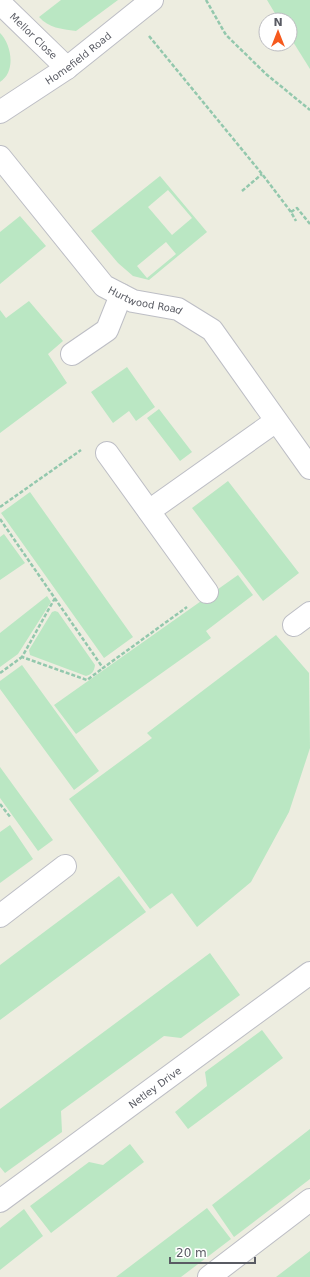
<svg xmlns="http://www.w3.org/2000/svg" width="310" height="1277" font-family="'DejaVu Sans',sans-serif">
  <style>
    .green { fill: #bae7c3; fill-rule: evenodd }
    .lines { fill: none; stroke-linecap: round; stroke-linejoin: round }
    .minor-casing { stroke: #bdbec5; stroke-width: 24 }
    .path { stroke: #93c8ad; stroke-width: 2.5; stroke-dasharray: 4 2; stroke-linecap: butt }
    .minor { stroke: #fff; stroke-width: 22 }
    .labels { text-anchor: middle; stroke-width: 3; stroke-linejoin: round; paint-order: stroke }
    .street-label { font-size: 10px; fill: #595b63; stroke: #fff }
  </style>
  <rect width="100%" height="100%" fill="#edede0"/>
  <path class="green" d="M61 0H118L76 31C61 29 49 28 39 17Z
    M267 0H310V69L290 37V20H279Z
    M0 33C12 45 16 72 0 82Z
    M160 176 207 232 149 280 133 276 118 263 91 231ZM168 190 192 218 172 235 148 207ZM166 242 176 254 147 278 137 266Z
    M20 216 46 246 0 284V232Z
    M29 301 63 341 48 354 67 383 0 433V310L6 318Z
    M127 367 155 407 136 421 129 411 113 423 91 392Z
    M159 409 192 452 180 461 147 418Z
    M228 481 299 573 263 601 192 508Z
    M30 492 133 637 104 658 1 513Z
    M4 534 25 563 0 580V537Z
    M238 575 253 595 206 631 211 638 76 734 54 705Z
    M47 596 51 602 18 654 0 667V633Z
    M55 611 58 612 95 665C94 672 92 674 86 676L30 655 29 650 52 612Z
    M276 635 309 673 310 748 289 812 251 882 197 927 172 893 150 909 69 799 152 738 147 733Z
    M22 665 99 771 74 790 0 689V681Z
    M0 767 53 840 38 851 0 798Z
    M10 825 33 859 0 883V832Z
    M119 876 146 912 0 1020V965Z
    M210 953 240 995 181 1038 164 1036 61 1111 62 1132 5 1173 0 1167V1109Z
    M262 1030 283 1058 188 1129 175 1112 207 1086 205 1072Z
    M310 1129V1179L234 1237 212 1205Z
    M130 1144 144 1162 51 1233 30 1206 89 1162 103 1165Z
    M207 1208 231 1239 181 1277H116Z
    M24 1209 43 1236 0 1270V1228Z
    M310 1251V1277H276Z"/>
  <g class="lines">
    <g class="minor-casing">
      <g id="minor">
        <path id="s1" d="M0 3 67 68"/>
        <path id="s2" d="M0 112 67 68 152 0"/>
        <path id="s3" d="M0 157 104 286 133 301 178 309 212 330 310 468"/>
        <path d="M72 354 107 330 121 295"/>
        <path d="M107 453 207 592"/>
        <path d="M149 511 276 421"/>
        <path d="M294 625 310 613"/>
        <path d="M0 916 65 866"/>
        <path id="s4" d="M0 1201 310 973"/>
        <path d="M209 1277 310 1200"/>
      </g>
    </g>
    <path class="path" d="M206 0 226 35 266 74 310 110
      M149 36 262 174 291 212 296 221
      M242 191 262 174
      M291 212 297 208 310 224
      M0 507 81 450
      M0 519 103 668 187 607
      M55 598 22 657 87 680 103 668
      M0 673 22 657
      M0 804 11 818"/>
    <use href="#minor" class="minor"/>
  </g>
  <g class="labels">
    <g class="street-label">
      <text dy="4" stroke="none"><textPath href="#s1" startOffset="47">Mellor Close</textPath></text>
      <text dy="4" stroke="none"><textPath href="#s2" startOffset="95">Homefield Road</textPath></text>
      <text dy="4" stroke="none"><textPath href="#s3" startOffset="210">Hurtwood Road</textPath></text>
      <text dy="4" stroke="none"><textPath href="#s4" startOffset="192">Netley Drive</textPath></text>
    </g>
  </g>
  <g transform="translate(278 32)"><circle r="19" fill="#ffffff" stroke="#bdbdc1"/>
  <path d="M0-3L7 15L0 10L-7 15Z" fill="#f65a1e"/>
  <text y="-6" font-size="11" font-weight="bold" text-anchor="middle" fill="#595b63">N</text>
  </g>
  <path d="M170 1257v6h85v-6" fill="none" stroke="#595b63" stroke-width="2"/>
  <text x="176" y="1257" font-size="12" fill="#595b63" stroke="#ffffff" stroke-width="3" paint-order="stroke">20 m</text>
</svg>
